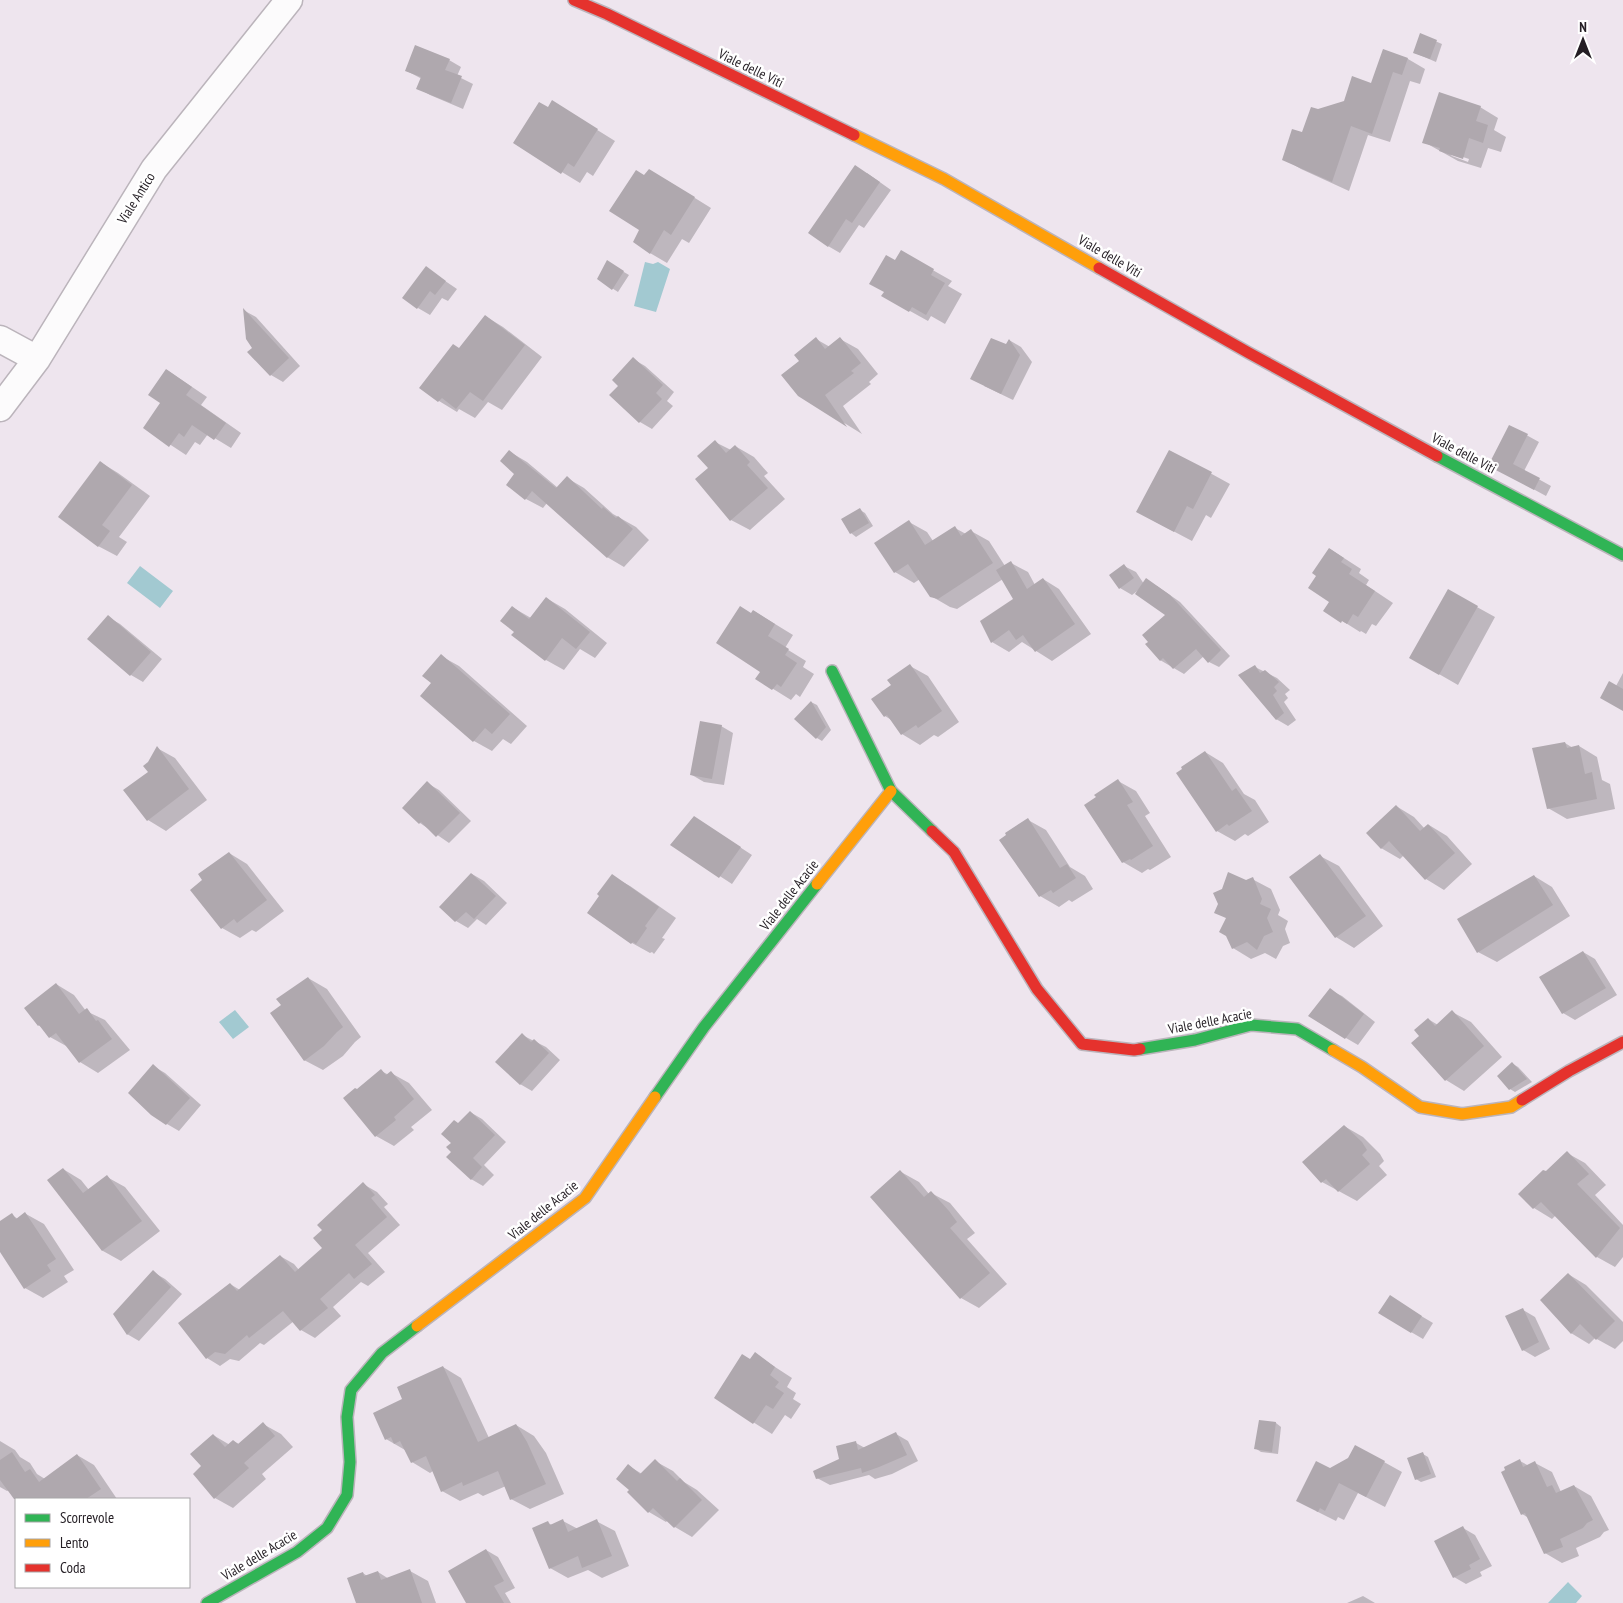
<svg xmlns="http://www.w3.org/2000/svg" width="1623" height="1603" font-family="'PT Sans Narrow',sans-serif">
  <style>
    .water { fill: #a2c9d1 }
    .shadow { fill: #0003; fill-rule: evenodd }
    .building { fill: #afa8ae }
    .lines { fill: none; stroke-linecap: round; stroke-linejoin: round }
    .street-casing { stroke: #bbb4bb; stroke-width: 29 }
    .fast-casing { stroke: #bbb4bb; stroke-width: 14 }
    .slow-casing { stroke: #bbb4bb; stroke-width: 14 }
    .jam-casing { stroke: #bbb4bb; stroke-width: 14 }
    .street { stroke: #fcfbfc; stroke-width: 26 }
    .fast { stroke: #30b455; stroke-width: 11 }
    .slow { stroke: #ff9f0a; stroke-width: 11 }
    .jam { stroke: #e5322d; stroke-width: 11 }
    .labels { text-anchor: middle; stroke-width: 5; stroke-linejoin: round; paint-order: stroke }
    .street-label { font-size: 14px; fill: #241e24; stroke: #fff }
  </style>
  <rect width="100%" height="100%" fill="#eee5ee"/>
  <path class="water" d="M645 262 653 264 658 262 670 269 656 312 634 306Z
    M140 566 173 591 160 608 127 583Z
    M235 1010 249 1027 233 1039 219 1022Z
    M1568 1582 1582 1596 1576 1603H1548Z"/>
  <path class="shadow" d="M1421 35 1442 44 1436 62 1415 53Z
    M1384 51 1408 59 1425 69 1420 84 1410 81 1390 142 1368 135 1349 191 1301 169 1284 159 1303 134 1318 111 1345 102 1372 84Z
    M449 60 461 67 457 76 473 84 463 109 430 95 418 88 422 79 407 71Z
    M1480 107 1498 118 1494 130 1506 137 1501 152 1488 148 1481 168 1458 161 1424 142ZM1448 152 1469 159 1468 162 1452 156Z
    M549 108 570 113 615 141 593 176 587 172 580 183 514 143Z
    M867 173 891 190 864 228 859 225 840 253 828 246Z
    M645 176 666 180 711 208 689 243 682 239 667 263 650 253 641 230Z
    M901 252 952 281 948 286 962 294 945 324 931 316 928 321 883 296 896 262Z
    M607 262 629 275 618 292 598 279Z
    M426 268 457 289 448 301 442 298 430 315 418 308Z
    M245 311 256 317 300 366 283 382 271 375 253 348Z
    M485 316 503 327 542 357 502 410 488 402 475 418 459 409 457 412 439 401 421 388 460 349Z
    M816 339 830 347 840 339 858 349 878 374 869 382 871 384 843 406 862 434 799 395 801 361Z
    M1009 340 1021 347 1032 362 1013 400 984 386Z
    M633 359 645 366 674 392 667 401 673 406 652 429 640 422Z
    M167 370 207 397 201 405 241 433 231 448 208 434 200 445 195 442 186 455 145 428 162 403Z
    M1510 426 1539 442 1524 471 1551 486 1546 496 1502 472Z
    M715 442 731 450 735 446 754 457 768 473 764 476 785 499 750 530 731 520 697 480 710 468Z
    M1170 451 1230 484 1211 518 1206 515 1192 541 1156 522Z
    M510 452 527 462 558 488 567 478 584 488 613 514 636 527 649 540 624 567 607 557 547 503 543 508 526 499Z
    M100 462 118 473 150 496 119 537 127 542 117 556 98 546Z
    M860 510 865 513 873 526 856 537 851 533Z
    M909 522 927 532 933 541 955 528 966 534 971 531 989 541 1005 566 1011 563 1028 572 1035 585 1043 579 1059 589 1091 634 1052 661 1022 642 1009 652 992 642 1015 599 1003 579 957 609 950 607 931 596 920 579 914 583 895 572Z
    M1330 549 1361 569 1359 573 1369 580 1366 585 1393 603 1376 626 1372 624 1366 634 1361 631 1360 632 1325 610 1331 602Z
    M1124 566 1136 572 1144 584 1157 586 1180 602 1230 656 1219 667 1209 662 1204 656 1184 674 1160 660 1167 615 1140 589 1132 595 1120 588Z
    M1448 591 1495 617 1458 685 1411 658Z
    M546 598 565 609 607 643 595 658 580 649 564 670 546 660 516 631 512 607 531 618Z
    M754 611 793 635 785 648 806 661 803 667 814 674 800 697 796 694 791 700 757 679 761 672 752 614Z
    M108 617 120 624 162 659 143 682 131 675 89 639Z
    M441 656 459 666 527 726 511 744 503 739 492 751 474 741 433 683Z
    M910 666 928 676 959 722 938 737 934 735 920 745 902 734 893 721 885 716 892 686Z
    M1255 667 1277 678 1290 690 1285 694 1288 698 1284 702 1296 720 1288 726 1276 719Z
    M1623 673V710L1616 686Z
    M811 702 817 705 831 730 822 741 817 738Z
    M721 726 733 733 724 785 704 782 692 775Z
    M1565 743 1573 748 1579 746 1597 757 1602 780 1610 784 1615 809 1567 819 1548 808Z
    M157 748 175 758 207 800 166 831 148 820 149 763Z
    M1205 752 1223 763 1244 794 1255 800 1269 822 1248 836 1245 834 1235 841 1217 831Z
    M1118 781 1136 791 1150 813 1145 816 1171 857 1150 870 1148 869 1142 873 1123 862 1086 805Z
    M427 783 439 790 471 821 449 843 420 823 404 807Z
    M1396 806 1414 817 1425 829 1429 825 1447 836 1472 864 1444 890 1426 879 1404 855 1400 859 1381 848Z
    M694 817 752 855 732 884 672 845Z
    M1028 820 1046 830 1070 867 1085 876 1093 889 1072 902 1069 900 1059 907 1040 896Z
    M229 853 247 864 284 911 256 932 252 930 240 938 222 928 204 880Z
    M1320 856 1339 866 1383 926 1354 948 1336 937Z
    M472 874 484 881 507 903 486 925 477 919 468 928 456 921 441 907Z
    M612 876 630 886 676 918 662 938 665 939 654 954 652 952 650 953 632 943Z
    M1534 876 1552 887 1570 916 1497 962 1478 952Z
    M1252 879 1271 889 1280 910 1278 915 1288 921 1285 929 1290 943 1283 946 1276 959 1265 953 1251 959 1233 948 1227 918 1216 912Z
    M1583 952 1595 959 1617 995 1575 1020 1563 1013 1541 978Z
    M308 978 327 989 361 1037 355 1042 343 1056 323 1070 304 1060 283 1006Z
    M56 984 74 995 86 1011 105 1020 130 1050 98 1073 80 1062 68 1047 50 1037 43 1028 38 1025Z
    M1330 990 1342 996 1375 1022 1358 1045 1346 1038Z
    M1452 1012 1471 1022 1502 1057 1464 1091 1446 1080 1421 1036 1428 1019 1438 1025Z
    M522 1035 546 1047 560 1060 532 1091 520 1084Z
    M1513 1064 1518 1067 1532 1082 1515 1092 1510 1089Z
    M153 1066 165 1073 201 1105 179 1131 167 1124Z
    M381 1071 389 1075 391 1073 409 1083 432 1110 411 1127 414 1130 394 1146 376 1136 357 1090Z
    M470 1112 482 1119 506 1142 484 1165 494 1175 483 1186 471 1179 453 1152 452 1143 458 1124Z
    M1344 1126 1363 1137 1380 1154 1384 1161 1379 1166 1387 1175 1357 1201 1322 1182 1304 1162Z
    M1567 1153 1585 1163 1606 1185 1595 1195 1623 1225V1257L1615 1267 1597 1257 1556 1215 1552 1219 1534 1208 1520 1194Z
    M63 1169 81 1180 89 1190 107 1177 125 1187 160 1231 121 1261 103 1251 49 1180Z
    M901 1172 919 1182 929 1194 931 1193 950 1203 975 1233 967 1239 1007 1284 979 1308 961 1298Z
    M363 1184 377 1192 388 1204 384 1207 400 1225 368 1253 385 1272 368 1286 361 1282 333 1307 341 1316 315 1338 301 1330 294 1321 264 1345 260 1343 239 1361 230 1359 220 1366 207 1358 230 1284 240 1290 280 1256 294 1264 299 1270 324 1249V1230Z
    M26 1214 44 1224 74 1270 64 1276 68 1282 43 1298 25 1288 0 1249V1223L12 1215 18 1219Z
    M153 1272 165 1279 182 1294 139 1341 127 1334Z
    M1568 1274 1586 1285 1623 1322V1341L1615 1349 1595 1338 1589 1344 1571 1333Z
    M1401 1304 1433 1323 1423 1339 1411 1332Z
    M1523 1310 1535 1317 1550 1349 1535 1357 1523 1350Z
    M755 1354 792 1378 787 1387 796 1393 793 1399 801 1404 791 1419 785 1415 772 1434 715 1398Z
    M443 1367 461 1378 489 1438 516 1425 534 1436 546 1453 564 1494 530 1509 511 1499 506 1486 483 1496 478 1493 460 1501 442 1491 433 1471 430 1473 412 1462 405 1450 386 1439 374 1413 404 1400Z
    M1260 1421 1276 1423 1281 1427 1278 1454 1261 1452 1255 1448Z
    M263 1424 281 1434 293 1447 262 1474 266 1479 233 1508 215 1498 203 1466 213 1435 230 1445 233 1441 239 1444Z
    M896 1434 908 1441 918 1461 892 1474 875 1479 869 1475 830 1485 817 1478 841 1459 856 1443 865 1448Z
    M0 1441 15 1450 20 1457 30 1463 37 1474 45 1479 77 1455 94 1465 117 1499 16 1500 9 1490 7 1491 0 1487Z
    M1423 1454 1428 1457 1436 1477 1421 1482 1416 1479Z
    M655 1461 673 1471 684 1482 697 1490 719 1510 692 1537 675 1527 668 1520 666 1522 649 1512 631 1490 629 1466 642 1474Z
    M1520 1461 1529 1466 1535 1463 1552 1472 1561 1492 1574 1486 1591 1496 1609 1530 1604 1532 1600 1537 1576 1548 1579 1556 1562 1563 1545 1553 1529 1518 1522 1514Z
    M1384 1462 1402 1472 1385 1507 1358 1493 1344 1520 1338 1517 1336 1521 1316 1511 1330 1469Z
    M563 1521 578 1529 596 1521 615 1531 629 1566 602 1578 588 1570 568 1578 550 1568 548 1523 552 1525Z
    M1463 1528 1475 1535 1492 1566 1480 1572 1482 1576 1466 1584 1454 1577Z
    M486 1550 498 1557 515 1588 505 1593 511 1603H468Z
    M410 1571 428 1581 436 1603H357L363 1573 367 1576 378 1572 389 1579Z
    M1363 1596 1375 1603H1347Z"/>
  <path class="building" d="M1420 33 1437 40 1430 59 1413 53Z
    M415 45 450 59 445 70 462 76 451 103 416 89 421 77 405 71Z
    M1383 49 1408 58 1402 75 1393 72 1372 134 1351 126 1332 182 1282 160 1292 129 1302 132 1311 107 1318 109 1344 101 1352 76 1371 83Z
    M1439 92 1481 106 1476 121 1488 125 1483 143 1469 138 1463 159 1439 151 1440 148 1422 143Z
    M552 100 598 129 574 167 568 163 561 174 513 143 539 102 548 107Z
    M855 165 880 182 852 223 846 219 828 247 808 233Z
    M649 169 695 197 671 235 664 230 650 254 633 242 639 230 609 211 636 170 644 175Z
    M901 250 934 269 931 275 945 283 926 315 912 307 909 312 881 296 884 292 869 284 886 255 895 260Z
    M607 260 624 271 612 290 597 279Z
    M426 266 446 281 435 295 430 291 417 309 402 298Z
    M243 308 289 358 270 376 247 352 252 348 246 339Z
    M485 315 525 345 483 401 470 392 456 409 442 398 438 402 419 388 453 344 459 348Z
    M816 337 825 349 840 337 861 363 851 371 854 373 825 395 847 427 798 396 781 375 799 361 794 355Z
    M991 338 1006 344 1009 339 1020 355 1001 394 970 379Z
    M633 357 663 385 656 393 662 399 639 423 609 395 618 386 612 380Z
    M166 369 192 387 186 395 226 423 214 440 192 425 184 437 179 433 169 447 143 428 160 403 148 395Z
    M1509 425 1528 434 1513 464 1540 478 1534 490 1488 466Z
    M715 440 726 453 735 445 750 462 747 465 768 488 730 521 695 479 708 468 697 456Z
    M509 450 556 488 567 476 602 509 603 507 616 518 618 516 633 529 607 558 532 491 525 500 506 485 514 474 500 461Z
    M1169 450 1212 472 1193 509 1187 506 1174 532 1136 512Z
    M100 461 132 485 102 525 110 531 98 547 58 517Z
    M860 508 869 523 850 534 841 519Z
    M909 520 925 545 955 526 961 536 971 529 993 563 938 599 930 597 908 564 894 573 874 543Z
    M1329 548 1344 558 1341 562 1352 569 1349 574 1375 591 1358 617 1353 614 1347 624 1342 621 1341 623 1323 611 1329 602 1308 588 1316 576 1312 573Z
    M1011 561 1027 589 1043 578 1075 624 1035 652 1023 635 1016 640 1009 630 991 643 980 621 1013 599 996 570Z
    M1124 564 1134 578 1119 589 1109 575Z
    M1146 578 1170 595 1221 650 1208 663 1196 649 1173 669 1163 658 1160 661 1145 644 1148 642 1142 635 1165 615 1135 594Z
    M1448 589 1478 606 1439 675 1409 658Z
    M546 597 590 632 576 649 562 638 545 661 511 635 514 632 500 621 512 606 529 619Z
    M740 606 751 613 753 610 775 624 768 636 789 649 785 655 797 663 781 687 777 684 772 690 755 679 760 672 716 643Z
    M108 615 151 652 130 676 87 639Z
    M441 654 510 714 492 734 485 728 473 742 420 696 431 683 422 676Z
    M910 664 942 711 918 728 916 725 901 735 887 715 884 717 871 699 891 685 887 680Z
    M1255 665 1260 673 1265 670 1279 682 1274 687 1277 691 1273 695 1284 713 1276 720 1238 675Z
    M1609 681 1623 689V711L1600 698Z
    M811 701 826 727 816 739 794 719Z
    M700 721 722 725 712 779 690 775Z
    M1565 742 1567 748 1579 745 1585 774 1592 772 1597 799 1547 809 1532 748Z
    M157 746 189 789 147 821 123 790 148 772 143 766 148 762Z
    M1205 751 1232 791 1236 788 1252 811 1229 826 1227 824 1216 832 1176 773 1182 769 1181 767Z
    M1118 779 1133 802 1127 805 1153 846 1131 860 1130 859 1122 863 1084 805 1096 797 1094 795Z
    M427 781 460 813 436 837 421 822 419 824 402 808Z
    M1396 805 1420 831 1428 824 1455 853 1425 880 1389 841 1381 849 1366 833Z
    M694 816 741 847 719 878 670 845Z
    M1028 818 1060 868 1067 864 1076 878 1053 893 1051 890 1039 897 999 840 1006 835 1005 833Z
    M229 852 267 900 237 923 234 919 221 929 190 890 202 880 198 874Z
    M1320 854 1366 916 1335 938 1289 877Z
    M1228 872 1246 880 1253 877 1262 899 1260 904 1271 909 1267 918 1273 932 1264 936 1257 950 1247 942 1232 949 1226 936 1219 932 1226 918 1214 913 1218 904 1213 893 1222 889Z
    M471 873 496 896 474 919 466 912 455 922 439 907Z
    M612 874 659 907 645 926 647 928 636 944 633 942 631 944 587 913 599 896 597 894Z
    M1534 875 1553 905 1477 953 1457 919Z
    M1583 951 1606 988 1562 1014 1539 977Z
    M308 977 343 1027 337 1032 324 1046 304 1061 270 1013 281 1005 276 999Z
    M56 983 79 1014 87 1008 96 1021 98 1020 112 1039 79 1063 56 1033 49 1038 39 1025 38 1026 24 1008Z
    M1330 988 1364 1014 1345 1039 1308 1016Z
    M1452 1010 1484 1046 1445 1081 1411 1043 1419 1036 1414 1030 1428 1018 1435 1026Z
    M522 1033 531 1042 534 1039 549 1053 520 1085 495 1062Z
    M1512 1062 1527 1079 1509 1090 1497 1076Z
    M153 1064 190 1098 166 1125 151 1115 128 1093Z
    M381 1069 386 1075 391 1071 414 1099 394 1117 396 1120 375 1137 343 1098 355 1088 357 1089Z
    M470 1111 495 1135 473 1158 482 1167 471 1180 446 1157 451 1152 446 1147 451 1143 441 1134 454 1120 458 1123Z
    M1344 1125 1362 1142 1367 1150 1362 1155 1370 1164 1338 1192 1326 1179 1321 1183 1302 1162Z
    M1567 1151 1589 1174 1577 1184 1620 1228 1596 1258 1541 1202 1533 1209 1518 1194 1543 1170 1546 1171Z
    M63 1168 83 1193 107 1175 142 1221 102 1251 47 1180Z
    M900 1170 924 1197 931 1191 949 1211 957 1222 950 1228 990 1273 960 1299 870 1197Z
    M363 1182 375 1195 371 1198 387 1217 355 1245 372 1264 354 1279 349 1273 320 1299 328 1308 300 1331 283 1311 249 1338 247 1335 225 1354 215 1352 206 1359 178 1323 230 1283 237 1291 280 1255 295 1272 322 1248 313 1238 322 1230 317 1225Z
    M25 1212 56 1259 47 1265 51 1271 24 1289 0 1252V1221L12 1213 16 1219Z
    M153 1270 171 1287 127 1335 113 1314Z
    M1568 1273 1615 1321 1596 1340 1580 1324 1571 1334 1540 1300Z
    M1390 1295 1422 1316 1411 1333 1378 1313Z
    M1523 1308 1539 1342 1522 1351 1505 1316Z
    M755 1352 775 1367 770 1375 779 1382 775 1387 784 1393 773 1409 766 1405 753 1424 714 1398 742 1354 750 1359Z
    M443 1366 478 1442 516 1424 527 1442 546 1484 510 1500 498 1471 463 1486 462 1482 441 1492 426 1456 411 1463 400 1441 394 1444 391 1437 385 1440 373 1413 402 1399 397 1387Z
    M1259 1420 1276 1422 1272 1452 1254 1449Z
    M263 1422 275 1436 244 1463 249 1468 214 1499 193 1474 201 1466 190 1454 213 1434 225 1447 233 1440 238 1444Z
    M896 1432 907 1455 879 1467 862 1473 861 1468 816 1479 813 1471 839 1459 836 1446 856 1441 858 1450Z
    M1355 1445 1385 1461 1366 1497 1339 1483 1325 1511 1320 1508 1318 1512 1296 1501 1316 1461 1330 1468 1348 1458Z
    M12 1452 25 1472 30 1469 39 1482 77 1454 101 1489 86 1499H14L0 1480V1460Z
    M1423 1452 1431 1474 1415 1480 1407 1458Z
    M655 1459 677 1481 680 1478 702 1500 674 1528 653 1508 648 1513 627 1492 629 1490 616 1479 628 1464 640 1474Z
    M1520 1459 1523 1467 1535 1461 1547 1487 1552 1485 1556 1493 1574 1485 1593 1520 1587 1523 1583 1528 1560 1539 1563 1547 1544 1554 1525 1513 1521 1515 1501 1472 1505 1470 1504 1467Z
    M563 1519 568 1532 597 1519 612 1556 582 1568 578 1556 549 1569 532 1528 548 1521 550 1525Z
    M1463 1526 1480 1559 1469 1565 1471 1569 1453 1578 1434 1541Z
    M486 1549 504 1581 494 1586 504 1603H466L448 1571Z
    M410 1569 422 1603H356L347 1578 363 1572 364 1576 378 1571 381 1580Z"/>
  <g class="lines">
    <g class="street-casing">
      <path id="street" d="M0 339 37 359
        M0 408 37 359 154 169 289 0"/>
    </g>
    <g class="fast-casing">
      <path id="fast" d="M1437 456 1623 555
        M832 671 891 791 932 831
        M1140 1049 1195 1040 1251 1025 1297 1029 1333 1050
        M655 1097 704 1027 817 884
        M207 1603 297 1552 327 1528 347 1495 350 1462 347 1417 351 1390 382 1353 417 1326"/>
    </g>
    <g class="slow-casing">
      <path id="slow" d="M854 135 944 179 1099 268
        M817 884 891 791
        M1333 1050 1362 1067 1420 1107 1462 1114 1511 1107 1522 1100
        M417 1326 585 1198 655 1097"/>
    </g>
    <g class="jam-casing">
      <path id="jam" d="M574 0 607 14 854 135
        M1099 268 1249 353 1437 456
        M932 831 954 852 1037 989 1082 1044 1134 1050 1140 1049
        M1522 1100 1569 1071 1623 1042"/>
    </g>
    <use href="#street" class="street"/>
    <use href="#fast" class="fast"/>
    <use href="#slow" class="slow"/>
    <use href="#jam" class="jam"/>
  </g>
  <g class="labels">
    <g class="street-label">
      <text transform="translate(751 68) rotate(26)" y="5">Viale delle Viti</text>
      <text transform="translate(136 198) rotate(-58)" y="5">Viale Antico</text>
      <text transform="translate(1110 256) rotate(30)" y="5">Viale delle Viti</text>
      <text transform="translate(1464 453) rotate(28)" y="5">Viale delle Viti</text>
      <text transform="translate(789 895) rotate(-52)" y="5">Viale delle Acacie</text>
      <text transform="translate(1210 1021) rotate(-11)" y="5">Viale delle Acacie</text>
      <text transform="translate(543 1210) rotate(-39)" y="5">Viale delle Acacie</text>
      <text transform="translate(259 1555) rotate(-31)" y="5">Viale delle Acacie</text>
    </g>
  </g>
  <rect x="15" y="1498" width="175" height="90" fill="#ffffff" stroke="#a7a5a7"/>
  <rect x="25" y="1514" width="25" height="8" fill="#30b455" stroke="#a7a5a7"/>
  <text x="60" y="1523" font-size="15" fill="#241e24">Scorrevole</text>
  <rect x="25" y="1539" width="25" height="8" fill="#ff9f0a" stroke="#a7a5a7"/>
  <text x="60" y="1548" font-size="15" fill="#241e24">Lento</text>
  <rect x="25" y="1564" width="25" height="8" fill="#e5322d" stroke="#a7a5a7"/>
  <text x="60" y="1573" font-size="15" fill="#241e24">Coda</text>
  <g transform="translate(1583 40)" stroke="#ffffff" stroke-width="4" paint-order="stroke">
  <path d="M0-4L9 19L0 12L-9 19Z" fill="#241e24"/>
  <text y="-8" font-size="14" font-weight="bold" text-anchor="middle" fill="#241e24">N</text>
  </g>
</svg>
